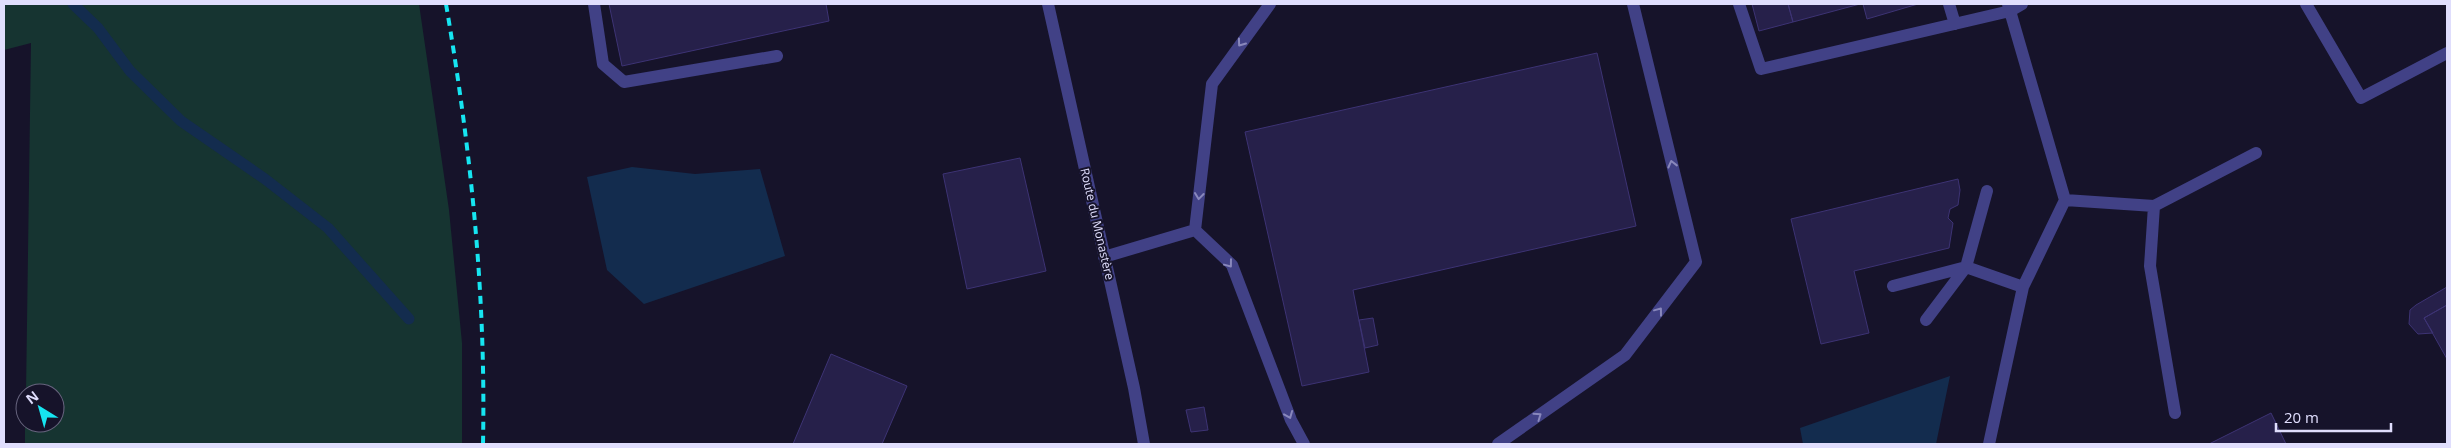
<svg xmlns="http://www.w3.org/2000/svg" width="2451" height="448" font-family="'Open Sans',sans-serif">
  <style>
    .green { fill: #163431 }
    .water { fill: #132c4e }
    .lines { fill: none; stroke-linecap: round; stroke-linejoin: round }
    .stream { stroke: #132c4e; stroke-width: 11 }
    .building { fill: #26204a; stroke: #3d3374 }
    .minor { stroke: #414186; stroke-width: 12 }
    .rail { stroke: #16e5f1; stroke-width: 4; stroke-dasharray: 8 6; stroke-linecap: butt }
    .oneway { stroke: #8988bc }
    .labels { text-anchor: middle; stroke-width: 4; stroke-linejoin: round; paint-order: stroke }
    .street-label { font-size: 12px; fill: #e0defd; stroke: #16132a }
  </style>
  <rect width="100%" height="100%" fill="#16132a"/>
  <path class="green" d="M4 4H419L449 210 462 343V444H25V423H55V393H26L31 43 4 50Z"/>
  <path class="water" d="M632 167 695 174 760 169 785 256 644 304 607 270 587 177Z
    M1950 376 1936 444H1803L1800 428Z"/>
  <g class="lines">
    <path class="stream" d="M73 4 98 28 130 71 181 121 265 179 328 228 409 319"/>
  </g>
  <path class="building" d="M609 4H826L829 21 622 66Z
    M1752 4H1788L1793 22 1759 31Z
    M1788 4H1860L1793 22Z
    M1863 4H1918L1867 19Z
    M1597 53 1636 226 1353 290 1369 372 1302 386 1245 132Z
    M1020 158 1046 271 967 289 943 174Z
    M1958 179 1960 190 1958 205 1950 209 1948 218 1953 223 1949 248 1854 271 1869 333 1821 344 1791 219Z
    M2447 287V305L2424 318 2433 333 2418 334 2409 324 2410 310 2416 305Z
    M2447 305V359L2424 318Z
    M1373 318 1378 345 1365 348 1359 320Z
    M831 354 907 386 882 444H793Z
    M1204 407 1208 430 1191 432 1186 410Z
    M2271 413 2286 444H2209Z"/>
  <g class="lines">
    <path class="minor" d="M594 4 603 64 624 82 777 56
      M1048 4 1134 388 1144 444
      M1739 4 1761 69 2010 11 2022 4
      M1949 4 1955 24
      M2306 4 2361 98 2447 53
      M2065 200 2154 206 2256 153
      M2154 206 2150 266 2175 413
      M1195 230 1212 84 1270 4
      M1195 230 1232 265 1291 420 1304 444
      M1104 257 1195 230
      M1893 286 1966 267 2023 287
      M1926 320 1966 267 1987 191
      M1498 444 1625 355 1696 262 1633 4
      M1989 444 2023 287 2065 200 2008 4"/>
    <path class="rail" d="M446 4C471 151 486 295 483 444"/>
  </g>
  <defs><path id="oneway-chevron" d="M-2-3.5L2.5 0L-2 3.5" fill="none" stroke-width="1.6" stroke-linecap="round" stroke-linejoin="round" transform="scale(1.25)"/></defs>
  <g class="oneway">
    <use href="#oneway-chevron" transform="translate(1241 43) rotate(126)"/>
    <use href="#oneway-chevron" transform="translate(1672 164) rotate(-104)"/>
    <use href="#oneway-chevron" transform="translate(1199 196) rotate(97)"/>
    <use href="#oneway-chevron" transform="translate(1229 264) rotate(53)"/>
    <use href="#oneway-chevron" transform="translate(1659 311) rotate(-53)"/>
    <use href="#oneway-chevron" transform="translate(1289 415) rotate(68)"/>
    <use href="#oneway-chevron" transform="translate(1538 416) rotate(-35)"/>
  </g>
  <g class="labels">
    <g class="street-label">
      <text transform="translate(1097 224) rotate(77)" y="4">Route du Monastère</text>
    </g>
  </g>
  <rect width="2451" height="448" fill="none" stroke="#e0defd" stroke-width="10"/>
  <g transform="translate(40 408) rotate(323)"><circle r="24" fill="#16132a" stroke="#67647e"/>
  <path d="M0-4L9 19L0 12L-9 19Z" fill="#16e5f1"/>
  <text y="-8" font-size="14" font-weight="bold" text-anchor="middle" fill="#e0defd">N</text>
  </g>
  <path d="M2276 423v8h115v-8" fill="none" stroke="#e0defd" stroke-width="2.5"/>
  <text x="2284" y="423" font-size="15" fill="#e0defd" stroke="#16132a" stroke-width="4" paint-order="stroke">20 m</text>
</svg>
